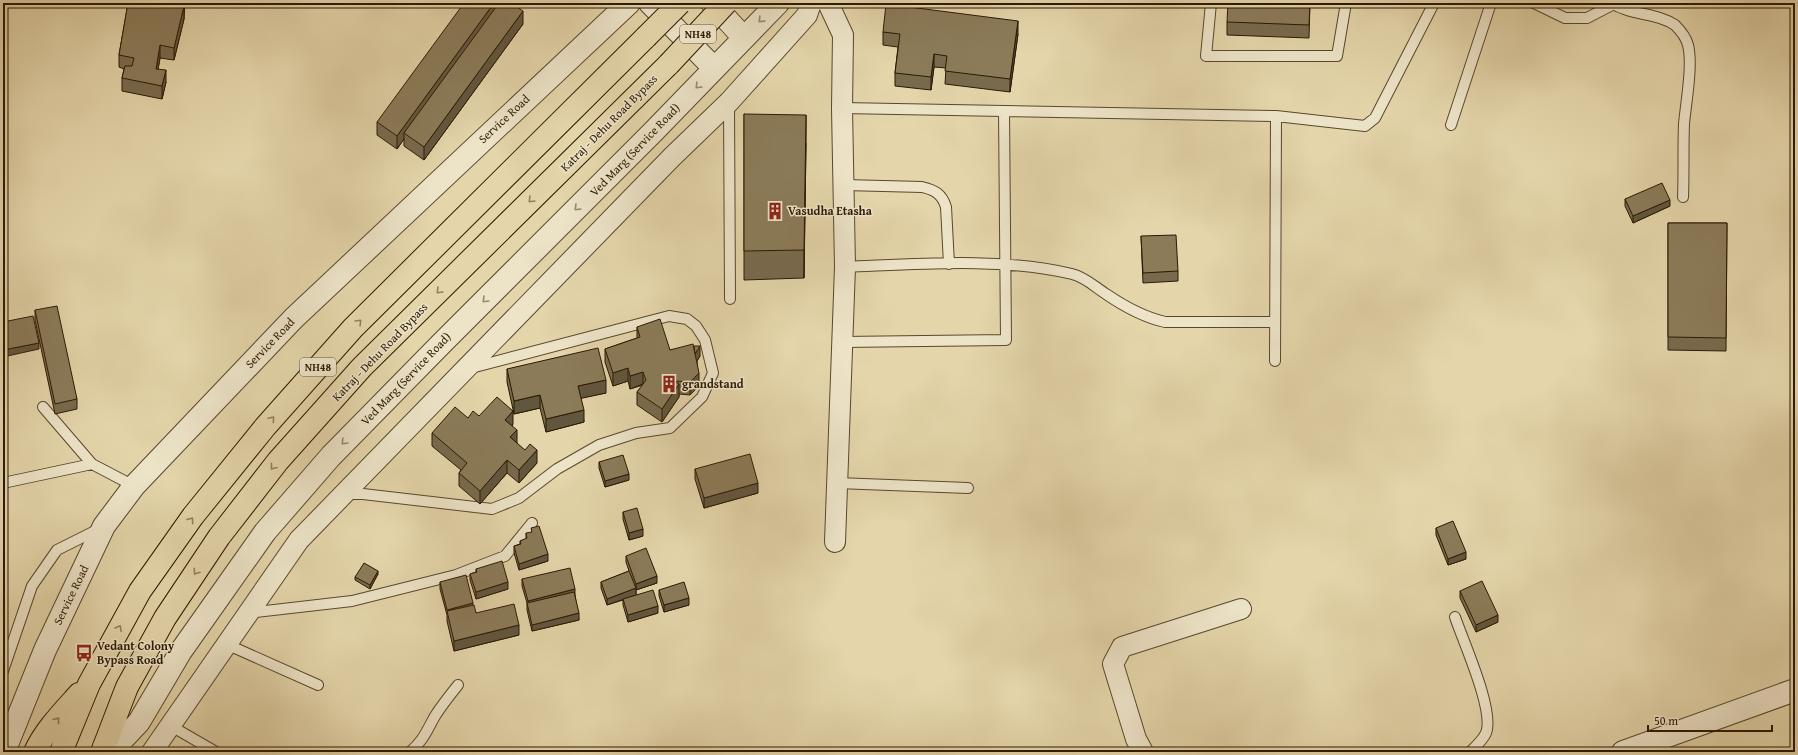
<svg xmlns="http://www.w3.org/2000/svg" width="1798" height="755" font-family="'Gentium Book Plus',serif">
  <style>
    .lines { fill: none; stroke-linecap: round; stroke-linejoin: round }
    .service-casing { stroke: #59482c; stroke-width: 12 }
    .minor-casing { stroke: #59482c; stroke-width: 22 }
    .tertiary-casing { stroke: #59482c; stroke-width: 24 }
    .trunk-casing { stroke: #2b1902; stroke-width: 24 }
    .service { stroke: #ede4c8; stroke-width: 10 }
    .minor { stroke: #ede4c8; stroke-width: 20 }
    .tertiary { stroke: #ede4c8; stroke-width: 22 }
    .trunk { stroke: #e4d5aa; stroke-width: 22 }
    .trunk-bridge-casing { stroke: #2b1902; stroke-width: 24; stroke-linecap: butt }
    .trunk-bridge { stroke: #e4d5aa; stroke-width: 22 }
    .wall { fill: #786a4d; stroke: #2b1902 }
    .shaded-wall { fill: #61563e; stroke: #2b1902 }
    .building { fill: #8b7b59; stroke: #2b1902 }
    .oneway { stroke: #96896f }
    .oneway2 { stroke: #91805e }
    .labels { text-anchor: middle; stroke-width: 3; stroke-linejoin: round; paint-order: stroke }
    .shield { fill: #ede4c8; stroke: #65563d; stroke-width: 1 }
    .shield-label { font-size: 11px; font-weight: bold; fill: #2b1902 }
    .street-label { font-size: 12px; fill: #2b1902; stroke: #ede4c8 }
    .poi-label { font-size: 12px; font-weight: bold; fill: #2b1902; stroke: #ede4c8; text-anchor: start }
  </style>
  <rect width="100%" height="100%" fill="#e4d5aa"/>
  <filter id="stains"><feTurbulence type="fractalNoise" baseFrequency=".005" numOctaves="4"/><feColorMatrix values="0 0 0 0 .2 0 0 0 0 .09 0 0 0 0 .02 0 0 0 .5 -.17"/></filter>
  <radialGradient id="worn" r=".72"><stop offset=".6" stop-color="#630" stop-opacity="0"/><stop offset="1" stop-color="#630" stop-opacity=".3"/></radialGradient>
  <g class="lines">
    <g class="service-casing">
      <path id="service" d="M1211 3 1206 56H1337L1346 3
        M1534 3 1565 18H1587L1614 4
        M1612 3C1631 16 1656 12 1675 25 1681 31 1686 37 1688 45 1693 65 1686 102 1684 124 1683 148 1684 173 1683 197
        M729 104 730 299
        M842 108 1276 116 1365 126 1375 118 1434 3
        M1451 125 1491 3
        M844 185 922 187C935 190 942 194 946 207L949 264
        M845 267C920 264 999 257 1072 274 1085 277 1095 287 1106 294 1125 307 1143 317 1165 322H1275
        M842 342 1006 340 1004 111
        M1275 361 1276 116
        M43 407 92 464 134 486
        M3 483 92 464
        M837 483 968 488
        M345 494H363L492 509 519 498 557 469 599 445 636 433 670 428 702 397 713 373 705 340 696 326 687 319 669 316 471 368
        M248 613 352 601 456 575 505 556 532 523
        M1455 617C1463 641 1495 711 1486 733 1483 740 1476 746 1470 752
        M226 644 318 685
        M3 671 32 586 57 550 99 529
        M171 726 216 752
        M410 752C424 740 427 730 435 716 442 705 450 695 458 685"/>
    </g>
    <g class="minor-casing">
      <path id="minor" d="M828 3 843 35 842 108 845 267 835 542
        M152 752 299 540 672 157 729 102 807 15 811 3
        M1143 752 1136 739 1113 664 1122 647 1241 609"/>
    </g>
    <g class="tertiary-casing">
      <path id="tertiary" d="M650 3 714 68
        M712 3 744 38
        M104 747 122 740 139 722 181 651 265 532 331 456 442 343 653 132 778 3
        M4 752 45 650 104 526 134 486 294 318 629 3
        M1623 752 1795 690"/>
    </g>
    <g class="trunk-casing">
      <path id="trunk" d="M35 752C45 730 63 712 79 694
        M61 752 89 684 140 591 193 516 265 427 353 328 646 37
        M102 752 127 687 165 618 219 537 278 461 362 367 669 64"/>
    </g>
    <use href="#service" class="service"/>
    <use href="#minor" class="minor"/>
    <use href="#tertiary" class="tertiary"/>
    <use href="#trunk" class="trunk"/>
    <g class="trunk-bridge-casing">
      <path id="trunk-bridge" d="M646 37 680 3
        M669 64 726 3"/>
    </g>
    <use href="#trunk-bridge" class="trunk-bridge"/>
  </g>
  <path class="wall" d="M128 3H185L184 19 174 60 160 58 158 69 166 82 162 99 122 91V78L124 69 119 67V55Z
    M496 3V8L523 24 424 160 404 146V139L397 149 377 135V122Z
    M1310 3 1309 38 1227 35V22Z
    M883 32 1018 34 1010 92 945 84 946 68 934 67 931 90 895 86V73L898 47 883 45Z
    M744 114 806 143 804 278 744 280Z
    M1625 199 1670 206 1633 223 1625 206Z
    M1668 223H1727L1726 351 1668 350Z
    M1141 236 1178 271V281L1143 283Z
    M35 310 77 399V409L55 414 35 320Z
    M637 327 670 350 694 346 700 356 697 361 699 386 690 395 679 394V397L662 422 637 405V392L643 385 630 389 628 381 613 386 605 362V349L637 338Z
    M507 369 606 393 581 398 584 422 546 432 540 408 514 414 507 382Z
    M479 416 513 424 512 426 517 443 537 463 519 483 507 473 480 504 459 486V473L461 470 432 446V433L468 418Z
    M599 462 629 480 605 487 599 468Z
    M695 469 758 493 704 508 695 479Z
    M623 512 643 536 629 540 623 519Z
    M1436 528 1466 559 1448 565 1436 535Z
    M526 533 548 561 519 570 514 553V546L520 544V541L526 539Z
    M626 556 657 583 636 590V589V595L658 613 628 622 623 605V600L607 605 601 588V582L629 571 626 562Z
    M476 569 508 589 476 599 470 580V574L476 572Z
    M378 574 370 589 355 580V577Z
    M522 579 575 595 579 620 532 631 527 610V603L522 586Z
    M440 582 473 605 476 613 519 635 454 651 447 621V615L440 589Z
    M659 590 689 605 664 612 659 596Z
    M1460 591 1498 622 1476 632 1460 598Z"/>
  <path class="shaded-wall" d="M494 3H496V13L404 133V139L397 149V136Z
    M184 6V19L174 60V48Z
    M523 11V24L424 160V147Z
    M1018 21V34L1010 92V79Z
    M160 45V58L156 82V69Z
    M934 54V67L931 90V77Z
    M166 70V82L162 99V86Z
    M806 115V143L804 278V250Z
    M1670 200V206L1633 223V216Z
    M39 343V349L3 357V350Z
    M700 346V356L695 364V354Z
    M628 368V381L613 386V373Z
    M643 372V384L630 389V376Z
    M699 373V386L690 395V382Z
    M606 380V393L578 399V386Z
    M679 384V397L662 422V409Z
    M540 395V408L514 414V401Z
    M584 410V422L546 432V419Z
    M513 411V424L505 433V420Z
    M517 430V443L510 437Z
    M537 450V463L519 483V470Z
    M507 460V473L480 504V491Z
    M629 474V480L605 487V481Z
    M758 483V493L704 508V498Z
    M643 529V536L629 540V533Z
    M1466 552V559L1448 565V559Z
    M548 554V561L519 570V564Z
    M378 571V574L370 589V585Z
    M657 576V583L636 590V584Z
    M508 582V589L476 599V592Z
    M636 588V595L607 605V599Z
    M575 589V596L528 607V601Z
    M689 598V605L664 612V605Z
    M473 603V610H447Z
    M658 606V613L628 622V615Z
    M579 613V620L532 631V625Z
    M1498 615V622L1476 632V625Z
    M519 625V635L454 651V641Z"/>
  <path class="building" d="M128 3H140L142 4 143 3H171V4L184 6 174 48 160 45 156 69 166 70 162 86 122 78 125 66H132L134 58 119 55Z
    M464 3H494L397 136 377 122Z
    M499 3H511L523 11 424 147 404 133Z
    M1228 3H1310L1309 25 1227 22Z
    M886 4 1018 21 1010 79 945 71 947 56 934 54 931 77 895 73 900 34 883 32Z
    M744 114 806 115 804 250 744 251Z
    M1662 183 1670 200 1633 216 1625 199Z
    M1668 223H1727L1726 338 1668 337Z
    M1176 235 1178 271 1143 273 1141 236Z
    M57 306 77 399 55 404 35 310Z
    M33 316 39 343 3 350V322Z
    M660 319 670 350 693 344 699 373 690 382 674 381 679 384 662 409 637 392 646 380 643 372 630 376 628 368 613 373 605 349 640 337 637 327Z
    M694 346H700L695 354Z
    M598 348 606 380 578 386 584 410 546 419 540 395 514 401 507 369Z
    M497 397 513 411 505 420 517 430 510 437 525 450 530 444 537 450 519 470 507 460 480 491 459 473 467 463 432 433 455 407 468 418 473 411 479 416Z
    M750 454 758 483 704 498 695 469Z
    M623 455 629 474 605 481 599 462Z
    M637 508 643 529 629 533 623 512Z
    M1453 521 1466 552 1448 559 1436 528Z
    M539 526 548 554 519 564 514 546 521 544 520 541 527 538 526 533 532 532 531 528Z
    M646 548 657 576 636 584 626 556Z
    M502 561 508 582 476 592 470 574 477 572 476 569Z
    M364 563 378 571 370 585 355 577Z
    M570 568 575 589 528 601 522 579Z
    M629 571 636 588 607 599 601 582Z
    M466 575 473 603 447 610 440 582Z
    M1482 581 1498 615 1476 625 1460 591Z
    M684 582 689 598 664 605 659 590Z
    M653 590 658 606 628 615 623 599Z
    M574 592 579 613 532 625 527 603Z
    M514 604 519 625 454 641 447 611 474 605 476 613Z"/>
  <defs><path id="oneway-chevron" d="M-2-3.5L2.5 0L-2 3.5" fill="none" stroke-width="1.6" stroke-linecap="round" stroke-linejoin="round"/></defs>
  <g class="oneway">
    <use href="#oneway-chevron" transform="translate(761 20) rotate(134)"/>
    <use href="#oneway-chevron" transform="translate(698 86) rotate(134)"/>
    <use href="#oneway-chevron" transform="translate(577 208) rotate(135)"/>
    <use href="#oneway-chevron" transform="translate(485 300) rotate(135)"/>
    <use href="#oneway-chevron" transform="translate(344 442) rotate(134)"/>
  </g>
  <g class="oneway2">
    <use href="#oneway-chevron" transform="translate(531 200) rotate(135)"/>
    <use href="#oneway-chevron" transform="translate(439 291) rotate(135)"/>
    <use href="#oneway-chevron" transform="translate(359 322) rotate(-45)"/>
    <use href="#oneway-chevron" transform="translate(272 419) rotate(-49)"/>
    <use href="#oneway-chevron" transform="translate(273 467) rotate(128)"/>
    <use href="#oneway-chevron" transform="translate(191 520) rotate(-54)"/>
    <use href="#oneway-chevron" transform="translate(196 572) rotate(124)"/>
    <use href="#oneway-chevron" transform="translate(119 628) rotate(-61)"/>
    <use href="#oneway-chevron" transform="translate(57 720) rotate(-52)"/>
  </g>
  <defs>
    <g id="building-bare" transform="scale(1.38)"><path d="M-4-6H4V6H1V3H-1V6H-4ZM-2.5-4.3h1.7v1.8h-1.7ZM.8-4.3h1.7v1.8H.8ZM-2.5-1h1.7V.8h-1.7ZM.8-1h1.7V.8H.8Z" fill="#8f2418" stroke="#ede4c8" stroke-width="2.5" paint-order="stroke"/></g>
    <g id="bus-bare" transform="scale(1.38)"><path d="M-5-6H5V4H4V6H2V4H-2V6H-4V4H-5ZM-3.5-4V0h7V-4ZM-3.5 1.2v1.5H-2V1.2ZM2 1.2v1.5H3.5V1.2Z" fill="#8f2418" stroke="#ede4c8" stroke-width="2.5" paint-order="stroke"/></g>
  </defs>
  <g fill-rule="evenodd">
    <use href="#building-bare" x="775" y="211"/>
    <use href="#building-bare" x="669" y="384"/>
    <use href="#bus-bare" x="84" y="653"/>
  </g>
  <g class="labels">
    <g class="shield">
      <rect x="680" y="25" width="36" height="18" rx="3"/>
      <rect x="300" y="358" width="36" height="18" rx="3"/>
    </g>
    <g class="shield-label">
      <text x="698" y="38">NH48</text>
      <text x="318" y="371">NH48</text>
    </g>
    <g class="street-label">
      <text transform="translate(504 119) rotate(-43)" y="4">Service Road</text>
      <text transform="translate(609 123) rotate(-45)" y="4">Katraj - Dehu Road Bypass</text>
      <text transform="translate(635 150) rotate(-46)" y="4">Ved Marg (Service Road)</text>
      <text transform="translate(270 343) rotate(-46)" y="4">Service Road</text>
      <text transform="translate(380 352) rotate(-46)" y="4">Katraj - Dehu Road Bypass</text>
      <text transform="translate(406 379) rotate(-46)" y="4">Ved Marg (Service Road)</text>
      <text transform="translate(71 595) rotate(-64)" y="4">Service Road</text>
    </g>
    <g class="poi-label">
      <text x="788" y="215">Vasudha Etasha</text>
      <text x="682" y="388">grandstand</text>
      <text x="97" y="650">Vedant Colony<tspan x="97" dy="14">Bypass Road</tspan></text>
    </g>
  </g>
  <rect width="1798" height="755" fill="none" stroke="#e4d5aa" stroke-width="16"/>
  <rect x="4" y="4" width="1790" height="747" fill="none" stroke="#2b1902" stroke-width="2"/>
  <rect x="8" y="8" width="1782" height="739" fill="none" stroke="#2b1902"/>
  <path d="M1648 725v6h124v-6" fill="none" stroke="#2b1902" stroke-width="2"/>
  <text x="1654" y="725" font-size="12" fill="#2b1902" stroke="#ede4c8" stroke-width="3" paint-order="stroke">50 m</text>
  <rect width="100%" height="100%" filter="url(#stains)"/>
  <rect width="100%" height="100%" fill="url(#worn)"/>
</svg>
